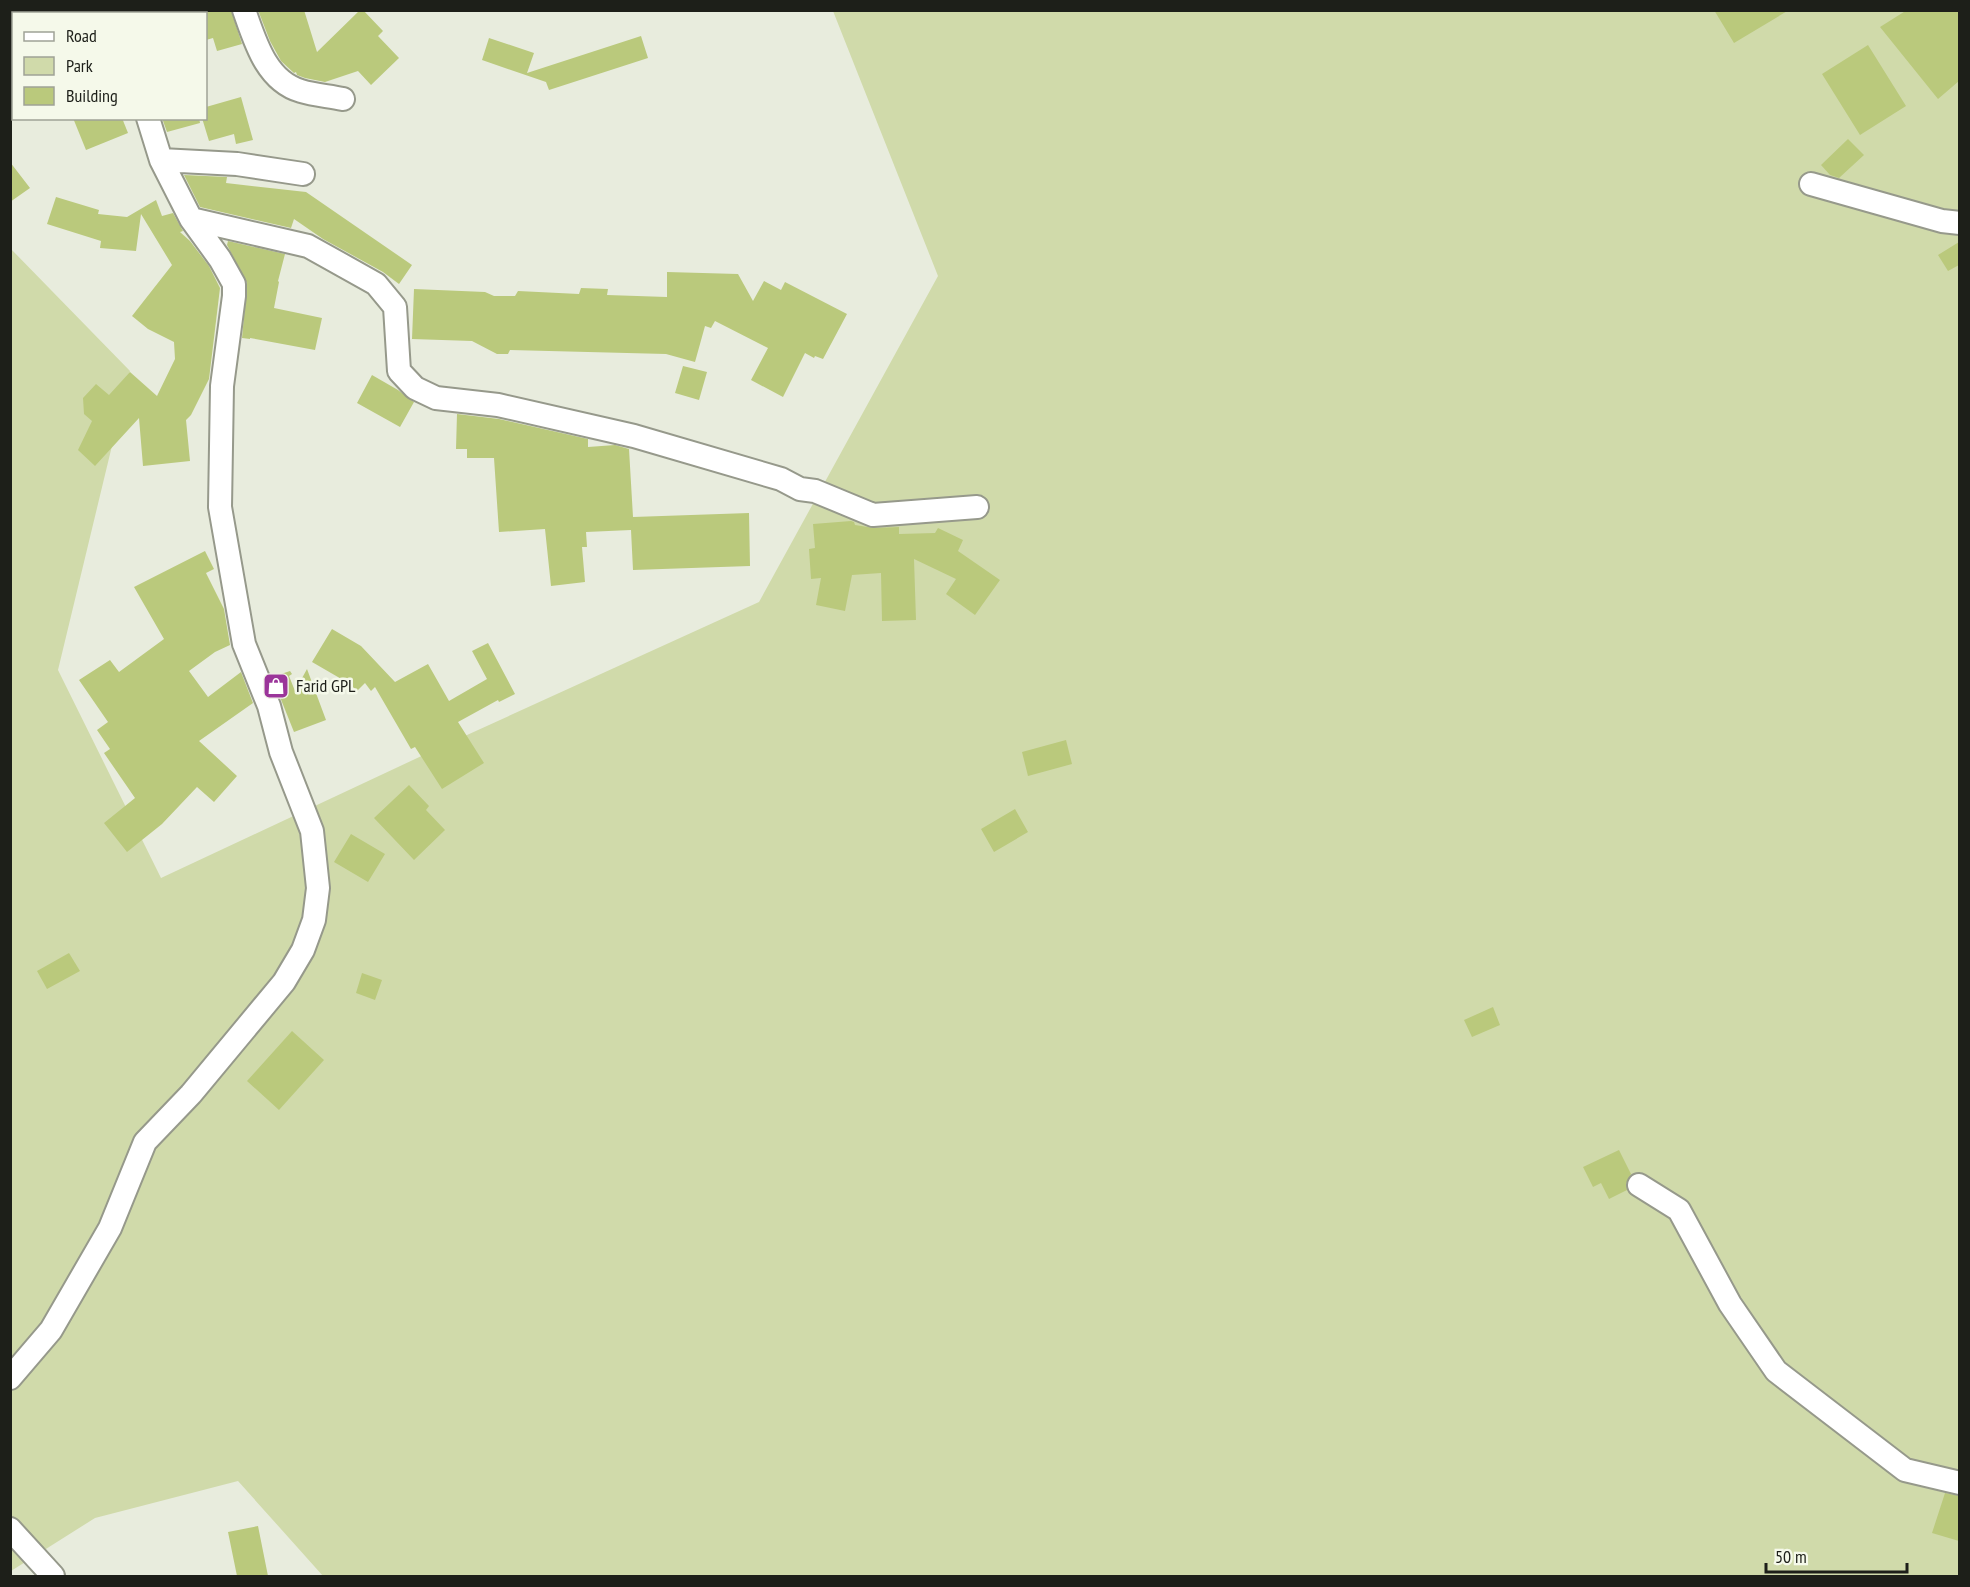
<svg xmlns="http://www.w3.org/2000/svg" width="1970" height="1587" font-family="'PT Sans Narrow',sans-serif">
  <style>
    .green { fill: #d0daaa }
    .building { fill: #bac97c }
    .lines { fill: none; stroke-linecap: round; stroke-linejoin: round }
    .minor-casing { stroke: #96998b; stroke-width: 26 }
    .minor { stroke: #fff; stroke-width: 22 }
    .labels { text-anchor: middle; stroke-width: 5; stroke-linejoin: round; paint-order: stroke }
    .poi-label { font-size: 18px; fill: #1d1f19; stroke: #f5f9ea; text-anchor: start }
  </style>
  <rect width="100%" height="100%" fill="#e8ecdd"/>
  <path class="green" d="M833 11H1959V1576H323L238 1481 95 1518 11 1571V249L130 371 58 670 161 878 445 745 759 602 938 276Z"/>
  <path class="building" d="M206 10H231L242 44 217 51 213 38 206 40Z
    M258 10H304L317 52 360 10H363L383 31 378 36 399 58 371 85 358 71 325 82 305 78 297 75 296 72 294 73 281 61 270 41Z
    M1714 10H1789L1734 43Z
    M1907 10H1959V81L1938 99 1880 27Z
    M641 36 648 58 549 90 546 82 482 60 489 38 534 53 527 73Z
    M1868 45 1906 106 1860 135 1822 74Z
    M241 97 253 140 236 144 234 134 209 141 202 118H206V107Z
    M73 118H122L128 133 86 150Z
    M162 118H199L200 123 167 132Z
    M1848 139 1864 155 1839 178 1830 175 1821 165Z
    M10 162 30 188 10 202Z
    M184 175 227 177 226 183 306 192 412 265 399 284 383 272 323 239 294 219 291 228 200 207Z
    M56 197 99 210 98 214 127 217 156 200 162 216 173 213 183 231 180 232 190 241 209 266 220 288 209 379 191 415 186 420 190 461 143 466 139 418 95 466 78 450 92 421 84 414 83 398 96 384 109 395 130 372 157 396 175 359 174 342 148 329 132 316 172 265 141 214 136 251 100 248 101 241 47 224Z
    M228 241 285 254 278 281 279 282 274 308 322 318 315 350 250 338V339L242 338 247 283 227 245Z
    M1959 242V265L1948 271 1938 255Z
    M667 272 738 274 753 301 764 281 781 290 785 282 847 314 823 359 815 356 814 358 805 353 783 397 751 380 768 348 715 321 711 328 705 326 695 362 666 354 510 350 508 354H497L472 341 412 339 414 289 485 292 494 296H515L518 291 579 294 581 288 608 289 607 295 667 297Z
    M683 366 707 372 699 400 675 393Z
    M372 375 398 390 414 402 400 427 357 403Z
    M457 414 499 419 588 439V447L615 445 629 449 633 517 749 513 750 566 633 570 631 530 586 532 587 547H582L585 582 551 586 545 529 499 532 494 458H467V449H456Z
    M851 521 854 522 855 525 874 528 899 527V534L935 533 938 528 963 540 958 551 1000 580 975 615 946 594 956 579 914 559 916 620 882 621 881 573 852 575 845 611 816 605 821 578 811 579 809 549 815 548 813 524Z
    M205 551 214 569 206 573 224 609 230 645 215 652 189 671 208 697 241 672 253 703 199 741 237 776 214 802 197 787 162 824 127 852 104 823 135 798 104 753 110 749 97 730 108 722 79 680 110 660 119 672 164 639 134 587Z
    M332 629 361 646 395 682 428 664 449 701 487 679 472 651 488 643 515 694 499 702 498 700 458 722 484 763 442 789 415 747 411 749 375 687 371 691 365 683 357 691 350 684 312 662Z
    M307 669 326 720 294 732 272 677 290 671 292 674 289 676 295 691Z
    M1066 740 1072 764 1028 776 1022 752Z
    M409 785 429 806 426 810 445 830 414 860 374 818Z
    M1015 809 1028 832 994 852 981 829Z
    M351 834 385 854 368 882 334 862Z
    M69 953 80 971 47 989 37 971Z
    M362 973 382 980 375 1000 356 993Z
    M1493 1007 1500 1025 1472 1037 1464 1020Z
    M292 1031 324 1060 279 1110 247 1081Z
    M1619 1150 1631 1174 1626 1184 1627 1190 1609 1199 1601 1183 1593 1187 1583 1167Z
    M1945 1493 1959 1496V1541L1932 1533Z
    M258 1526 268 1576H237L228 1532Z"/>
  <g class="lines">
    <g class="minor-casing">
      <path id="minor" d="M73 10 74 14
        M126 10V14
        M244 10C255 41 266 81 301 91 314 95 329 96 343 99
        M10 58 14 60
        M161 160 237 164 303 174
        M1811 184 1942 221 1960 223
        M191 219 308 246 376 284 395 307 399 371 415 388 436 398 498 405 634 436 781 479 800 489 815 491 873 515 977 507
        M1639 1185 1679 1210 1730 1304 1776 1371 1905 1470 1960 1483
        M10 1378 51 1330 110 1228 145 1142 191 1094 284 982 303 950 314 920 318 888 312 831 281 752 269 706 244 644 220 507 222 386 234 296V284L220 259 191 219 161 160 148 118
        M10 1529 53 1576"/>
    </g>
    <use href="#minor" class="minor"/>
  </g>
  <defs>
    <g id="shop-square" transform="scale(1.35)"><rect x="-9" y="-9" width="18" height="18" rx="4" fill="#9b359a" stroke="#f5f9ea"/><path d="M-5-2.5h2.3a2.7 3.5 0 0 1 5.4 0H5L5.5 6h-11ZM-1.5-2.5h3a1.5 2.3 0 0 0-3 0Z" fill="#fff"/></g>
  </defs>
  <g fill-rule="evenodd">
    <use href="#shop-square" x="276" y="686"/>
  </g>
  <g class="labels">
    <g class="poi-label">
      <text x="296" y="692">Farid GPL</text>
    </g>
  </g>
  <rect width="1970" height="1587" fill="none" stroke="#1d1f19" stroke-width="24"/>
  <rect x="12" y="12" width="195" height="108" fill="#f5f9ea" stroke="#9fa296" stroke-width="1.5"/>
  <rect x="24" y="32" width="30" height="9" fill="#ffffff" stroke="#9fa296" stroke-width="1.5"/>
  <text x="66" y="42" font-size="18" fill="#1d1f19">Road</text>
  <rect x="24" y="57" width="30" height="18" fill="#d0daaa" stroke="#9fa296" stroke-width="1.5"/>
  <text x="66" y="72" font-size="18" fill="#1d1f19">Park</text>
  <rect x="24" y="87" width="30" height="18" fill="#bac97c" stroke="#9fa296" stroke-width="1.5"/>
  <text x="66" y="102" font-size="18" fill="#1d1f19">Building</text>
  <path d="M1766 1563v9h141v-9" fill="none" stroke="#1d1f19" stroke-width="3"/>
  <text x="1775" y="1563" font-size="18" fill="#1d1f19" stroke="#f5f9ea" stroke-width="4.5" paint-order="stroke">50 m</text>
</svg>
